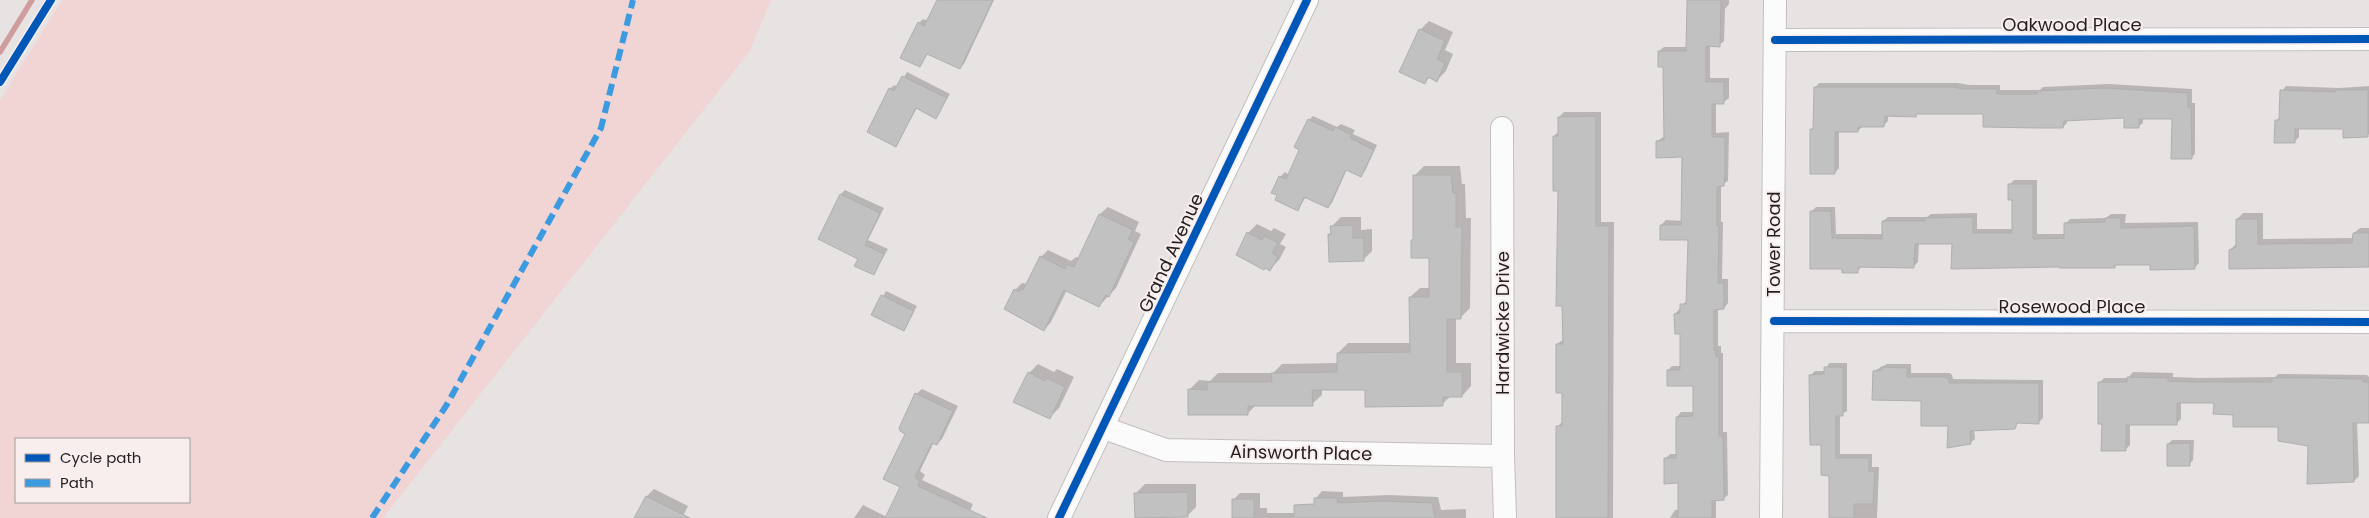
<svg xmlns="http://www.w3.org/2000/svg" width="2369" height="518" font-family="Poppins,sans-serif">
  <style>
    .green { fill: #f1d4d4; fill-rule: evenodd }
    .shadow { fill: #0003 }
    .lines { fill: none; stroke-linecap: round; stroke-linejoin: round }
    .stream { stroke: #d09c9d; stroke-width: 5.5 }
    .building { fill: #c1c1c1; stroke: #afafaf }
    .minor-casing { stroke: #c3bfbf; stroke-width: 24 }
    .minor { stroke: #fcfbfb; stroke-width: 22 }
    .quiet { stroke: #3c9be0; stroke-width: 6; stroke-dasharray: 12 6; stroke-linecap: butt }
    .cycleway-casing { stroke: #f8eeee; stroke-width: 11 }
    .cycleway { stroke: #0057b8; stroke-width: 8 }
    .labels { text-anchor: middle; stroke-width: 4; stroke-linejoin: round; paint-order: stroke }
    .street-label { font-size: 18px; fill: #221f1f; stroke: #f8eeee }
  </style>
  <rect width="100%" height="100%" fill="#e8e3e3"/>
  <path class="green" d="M62 0H771L750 51 383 518H0V100ZM16 439H189V502H16Z"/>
  <path class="shadow" d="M938 0H994L964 64 960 68 928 53 920 66 919 23 923 19 928 21Z
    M1688 0H1729V4L1725 9 1724 41 1719 45H1710V78H1729V98L1724 102H1716V133L1729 132 1728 181 1721 185V222H1723L1722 279H1728V303L1724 308H1718V346H1721V353H1723V432H1727L1728 495 1723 499H1716V518H1670L1675 510H1680V482L1665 459 1670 454H1677V417L1681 412H1694V385L1668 370 1672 366H1681L1682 333 1675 314 1687 300 1689 239 1661 225 1666 220 1683 221V156L1657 141 1665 136V65L1659 51 1664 47H1687Z
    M1429 21 1453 32 1445 50 1453 54 1446 71 1437 80 1430 77 1425 82 1420 30Z
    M907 72 950 94 936 117 917 108 896 145 890 89 894 85 898 87Z
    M1819 83H1958L1969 85H2000V90H2040L2043 87 2109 84 2192 89V103H2195V154L2191 158 2173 117 2143 118V123L2138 127 2125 117 2067 119V123L2063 127 1984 113H1918L1915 115H1888V121L1884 125 1862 127 1858 131H1839V168L1835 173 1811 130 1815 126V88Z
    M2286 86 2339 88 2369 86V134L2367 136 2344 128H2299V137L2294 142 2276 121 2281 116 2282 91Z
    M1564 112H1601V222H1614L1613 518H1557V427L1563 421 1564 391 1557 344 1564 339 1559 190 1554 136 1559 131V117Z
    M1313 116 1337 127 1341 124 1355 130 1353 134 1377 145 1365 171 1361 176 1347 169 1332 203 1328 207 1306 197 1298 209 1280 177 1285 172 1289 175 1301 149 1309 120Z
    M1424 166H1460L1462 184H1465L1466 218H1471L1470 308 1461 317H1456V363H1471V386L1462 396H1451L1442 404 1366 389H1322V395L1312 404 1256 405 1247 414 1189 390 1199 380 1210 381 1218 373H1273L1282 364 1338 363V353L1348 343H1411L1410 297 1420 288H1430V257L1412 240 1414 238V176Z
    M2014 180H2037V234H2065V224L2070 219 2106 218 2111 214H2126L2125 223 2198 222 2199 263 2194 268 2152 264 2118 263 2114 267 1953 242H1919L1918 262 1913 267 1862 266 1857 272 1843 267 1811 212 1816 207H1835L1836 234H1883V221L1888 217H1927L1931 214 1977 213V229H2013V199L2009 185Z
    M845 190 884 208 868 240 888 249 874 274 859 258 841 194Z
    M1108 207 1139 222 1135 231 1141 234 1116 288 1099 306 1067 290 1051 322 1044 330 1015 290 1022 283 1026 284 1041 257 1048 250 1071 261 1076 257 1079 258 1100 214Z
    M2243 213H2263V239L2354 238V233L2360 228H2369V266L2230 250 2236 244 2237 219Z
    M1341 217H1361V230L1372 229V251L1363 260 1330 235 1332 226Z
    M1257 224 1271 231 1274 228 1286 234 1280 244 1286 247 1279 260 1270 269 1238 255 1248 233Z
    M886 291 917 306 904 329 873 314Z
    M1829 363H1847V411L1840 415V454H1872V467H1879L1877 518H1830L1831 474 1822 443 1811 375 1815 371H1825Z
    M1038 364 1054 372 1057 369 1074 377 1059 408 1050 417 1029 373Z
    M1887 364H1911V373H1950L1952 375 1953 379 2043 380V418L2039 422H2019L2014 428 1974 430 1975 439 1970 443 1923 400 1874 371Z
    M2133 372 2173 373V377L2199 378 2275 377 2278 374 2367 375 2369 377V422H2357L2359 476 2354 481 2309 445 2279 426 2234 413 2215 402H2181V419L2176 424H2130V445L2125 450 2103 423 2099 383 2104 378H2128Z
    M922 389 958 406 942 439 937 444 934 442 920 471 925 475 922 480 973 504 967 518H854L863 505 887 517 901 486 907 433 916 394Z
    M2172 440H2194L2193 460 2189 465 2168 444Z
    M1145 484H1196V507L1187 516 1136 518V493Z
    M654 489 688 506 682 518H636L647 496Z
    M1322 491 1343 492V497L1389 495 1438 497 1441 510 1466 509V518H1233V500L1240 493H1260V508H1267V513H1311L1316 508V498Z"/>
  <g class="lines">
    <path class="stream" d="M0 52 32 0"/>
  </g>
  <path class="building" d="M937 0H993L960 69 927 54 920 67 900 58 918 22 924 26Z
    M1687 0H1721L1720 47 1706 46V82H1724V104H1712V137H1725V173L1724 186 1717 187V226H1719L1718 283H1724V309L1714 310V350H1716V357H1719V436H1723L1724 500 1712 501V518H1678V483L1664 484V458H1676V417L1693 416V386H1667V370H1680V334H1675L1674 314 1680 313V304H1686L1688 240H1660V225H1681L1682 157 1656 158V141L1664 140 1663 67H1658V51H1686Z
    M1419 29 1445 41 1437 59 1445 63 1437 82 1428 77 1425 84 1399 72Z
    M902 76 947 98 936 119 916 108 896 147 867 132 889 88 894 91Z
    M1814 87H1953L1964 89H1997V94H2037V91L2104 88 2188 93V107H2191L2192 159H2171L2172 119H2139V128H2124V118L2064 121 2063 128H2037L1983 127V114H1916V117L1885 116 1884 127H1858V132H1835V174H1810V129H1813Z
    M2280 90 2336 92V90H2368V137L2343 138V129H2295V143H2274L2275 120H2279Z
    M1596 116V226H1609L1608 518H1556V426H1562V393H1556V344H1563L1562 306H1556L1558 191H1553V136H1558V117Z
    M1308 119 1333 131 1335 127 1352 135 1350 138 1374 150 1361 177 1346 170 1328 208 1304 197 1298 211 1275 200 1277 195 1271 193 1279 176 1286 179 1299 150 1294 147Z
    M1413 175H1451L1453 193H1456V227H1462L1461 319H1447V372H1462V397H1443V406L1365 407V390H1312L1313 406H1248V415H1188V389L1207 390V382H1272L1271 373 1337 372V353L1410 352 1409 297H1429V258H1411V240H1413Z
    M2008 184H2033V239L2064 238V223L2105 222V218H2121V228L2194 226 2195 269 2150 270V265H2115V268H2059V267L1951 269 1952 244H1915L1914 268 1858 267V273H1842V269H1810V211H1831L1832 238 1882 239V221H1925V218L1973 217V233H2012V200H2008Z
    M840 194 880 213 865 245 884 254 874 275 854 266 858 259 818 239Z
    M1099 214 1133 230 1128 239 1134 242 1109 297 1106 295 1099 307 1064 290 1044 331 1004 309 1014 289 1019 292 1020 289 1023 290 1040 256 1065 269 1067 264 1074 267Z
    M2236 219H2258V244L2352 243 2353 233H2369V267L2229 269V250L2236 247Z
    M1353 225V238H1364V261L1329 262 1328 234H1331L1330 226Z
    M1247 232 1262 240 1264 236 1278 243 1272 253 1278 257 1270 271 1265 268 1264 270 1236 255Z
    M881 295 914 311 904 331 871 315Z
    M1824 367H1843V416H1836V458H1869V471H1875L1873 504H1854V518H1829V476L1821 475V445H1810L1809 375 1824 374Z
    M1881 367 1907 368V377H1945L1949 379V383H2039V424L2017 423 2015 429 1970 431 1971 444 1947 448 1948 426H1921V401L1872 400 1873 371 1882 370Z
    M1028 372 1045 381 1047 378 1065 387 1050 419 1013 402Z
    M2127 377 2168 378V381L2193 382H2272V378H2317L2363 379V382H2369V423H2353L2354 482 2307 484 2308 446 2278 441V427H2233V415L2213 414 2214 403H2177V425H2126V451H2101L2102 424H2098V382H2127Z
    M915 393 953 411 937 445 932 443 915 477 920 481 918 486 987 518H885L900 487 883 479 905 434 900 431 899 428Z
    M2190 443V466H2167V444Z
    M1188 492V517L1135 518 1134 493Z
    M646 496 690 518H634Z
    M1314 498H1337V503L1381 501 1432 503 1435 518H1294V505L1314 504Z
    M1232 499H1254V518H1232Z"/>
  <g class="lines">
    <g class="minor-casing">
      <path id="minor" d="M1775 40 2369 39
        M1502 128 1503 456 1505 518
        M1774 321 2369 322
        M1104 428 1166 450 1503 456
        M1059 518 1307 0
        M1771 518 1775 0"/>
    </g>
    <use href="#minor" class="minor"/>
    <path class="quiet" d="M372 518 446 406 601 128 633 0"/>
    <g class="cycleway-casing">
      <path id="cycleway" d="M1775 40 2369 39
        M0 82 51 0
        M1774 321 2369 322
        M1059 518 1307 0"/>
    </g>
    <use href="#cycleway" class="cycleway"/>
  </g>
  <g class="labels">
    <g class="street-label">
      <text x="2072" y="31">Oakwood Place</text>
      <text transform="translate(1774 244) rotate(-90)" y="6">Tower Road</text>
      <text transform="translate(1171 253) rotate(-65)" y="6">Grand Avenue</text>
      <text x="2072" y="313">Rosewood Place</text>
      <text transform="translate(1503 323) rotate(-90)" y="6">Hardwicke Drive</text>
      <text transform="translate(1301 453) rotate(1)" y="6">Ainsworth Place</text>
    </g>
  </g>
  <rect x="15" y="438" width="175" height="65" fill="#f8eeee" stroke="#a29b9b"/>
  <rect x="25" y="454" width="25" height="8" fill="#0057b8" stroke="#a29b9b"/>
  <text x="60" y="463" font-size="15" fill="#221f1f">Cycle path</text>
  <rect x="25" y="479" width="25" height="8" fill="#3c9be0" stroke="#a29b9b"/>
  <text x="60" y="488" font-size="15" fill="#221f1f">Path</text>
</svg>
